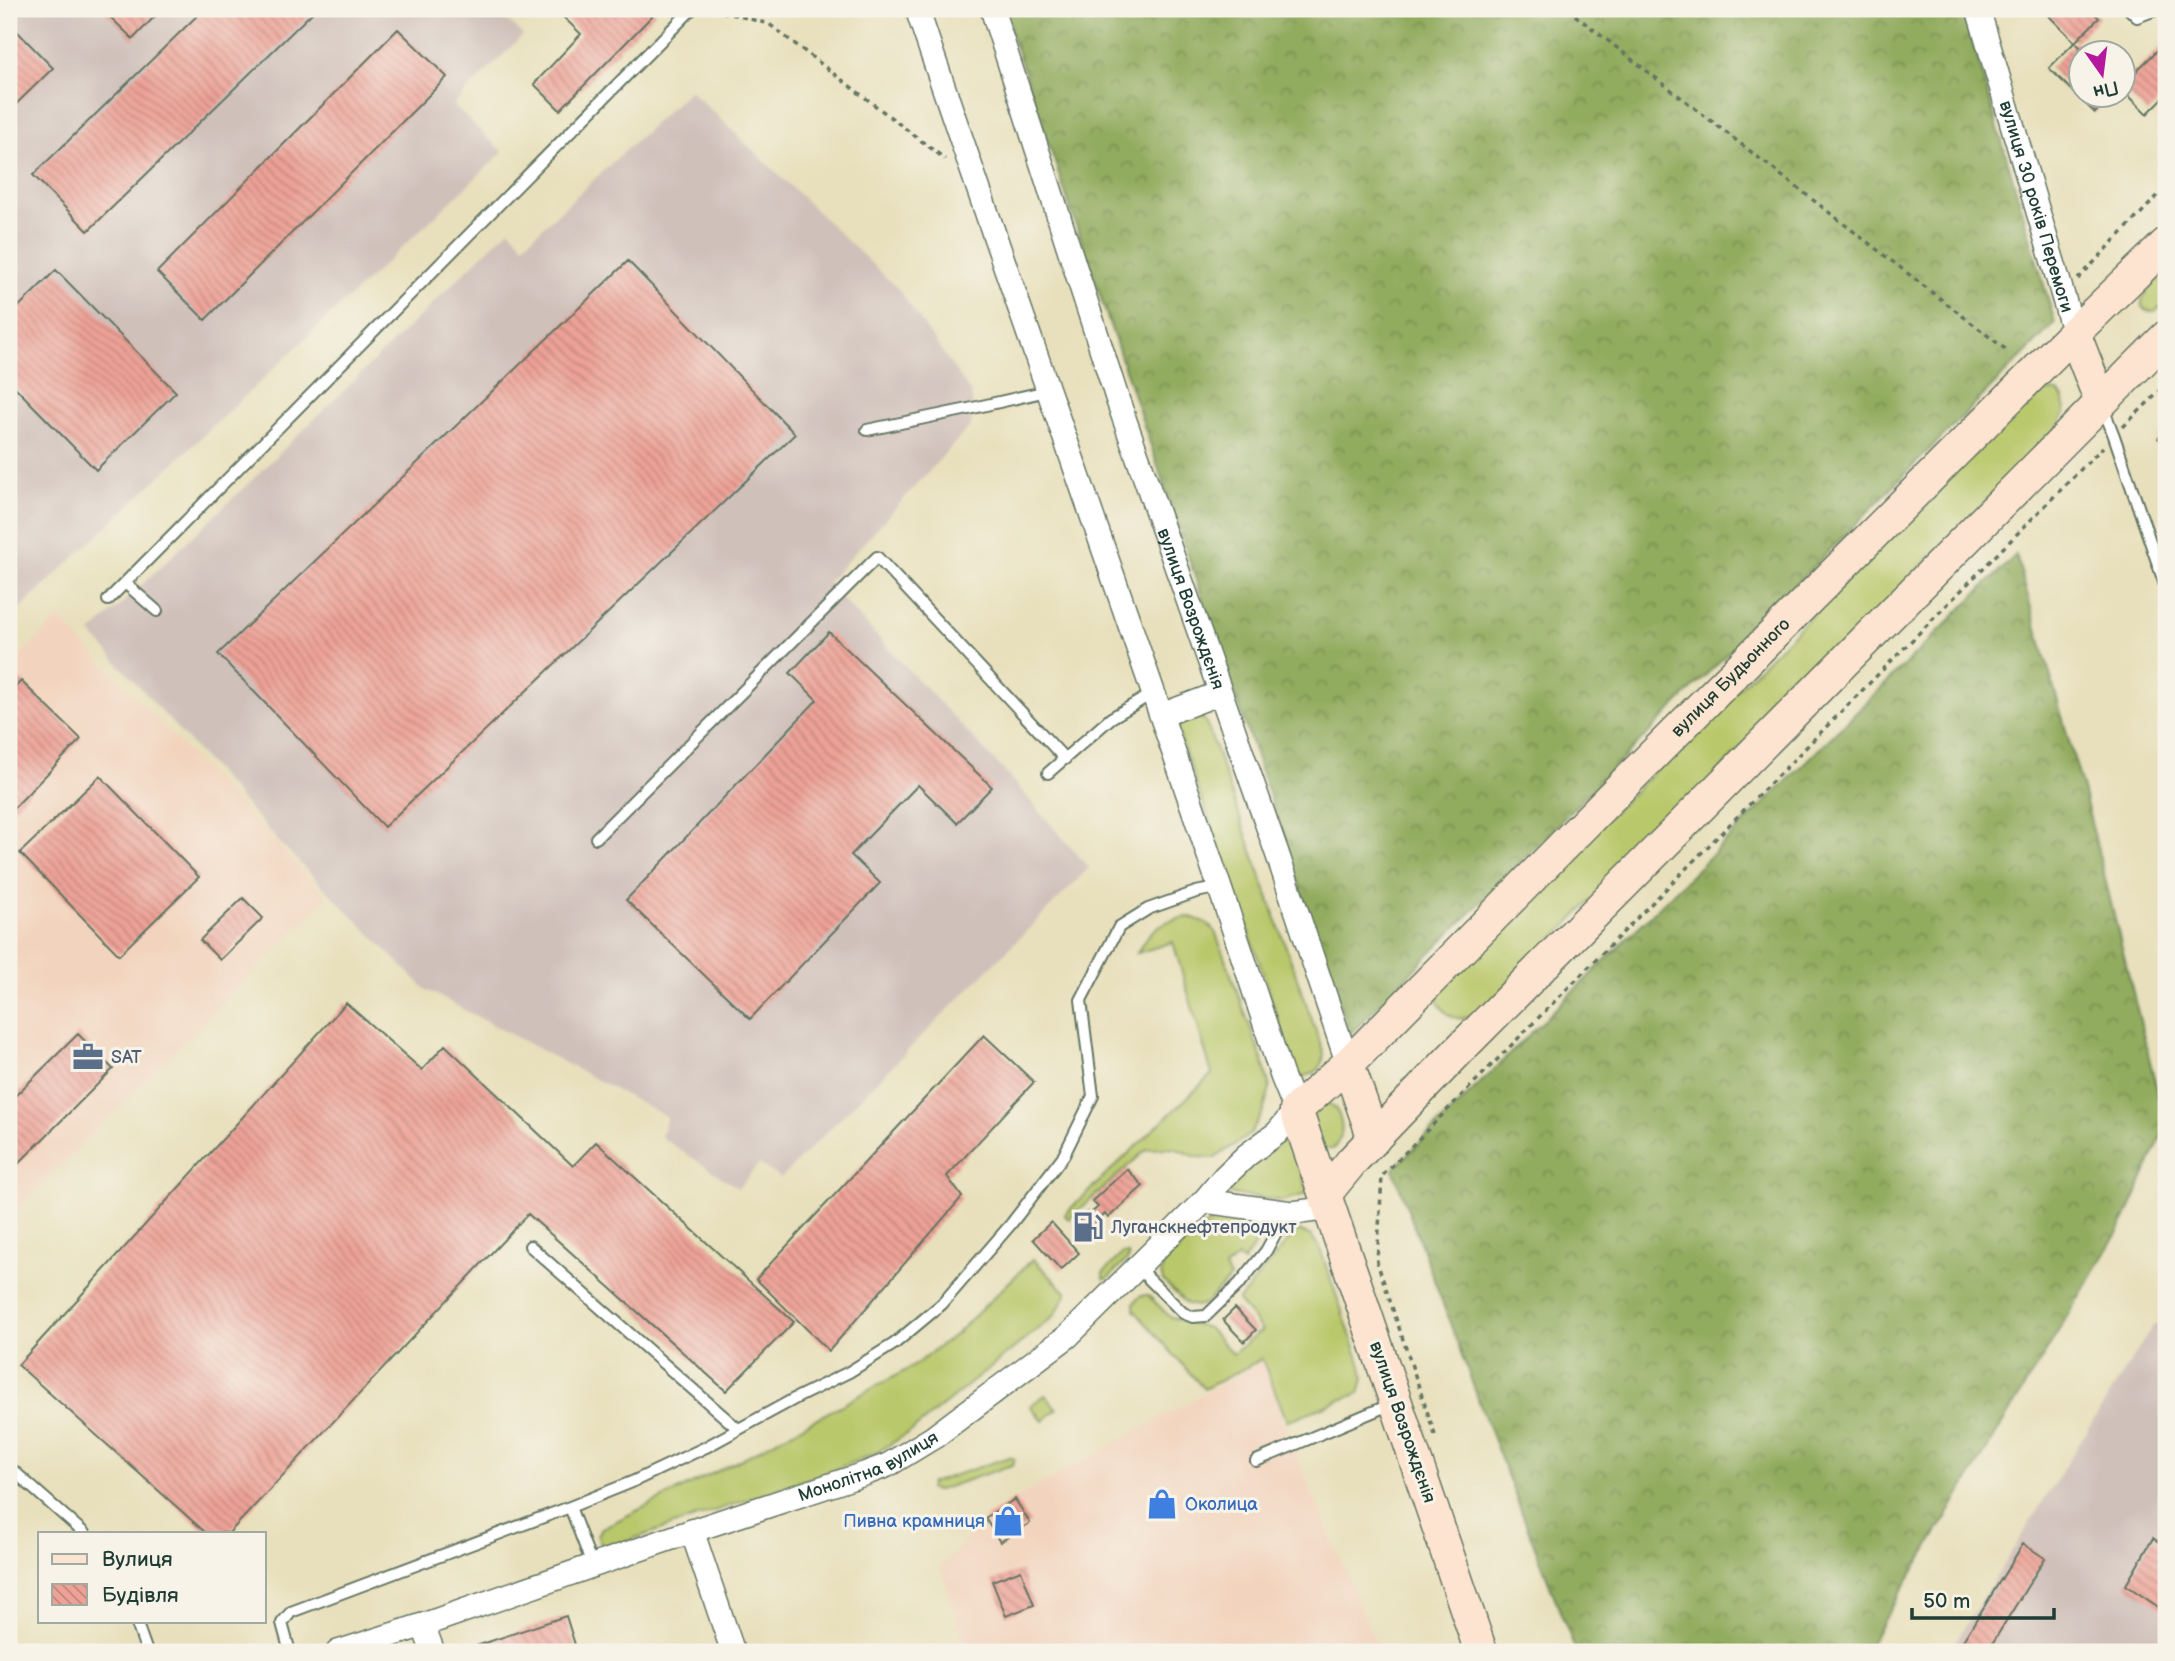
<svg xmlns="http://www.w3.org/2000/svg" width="2175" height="1661" font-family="'Balsamiq Sans',sans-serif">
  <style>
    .built { fill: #f2d4be }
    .industrial { fill: #cfc0ba }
    .grass { fill: #b9c86b; stroke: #6c8250; stroke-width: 2 }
    .forest { fill: url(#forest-crowns); stroke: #58744a; stroke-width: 2 }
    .building { fill: url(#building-back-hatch) }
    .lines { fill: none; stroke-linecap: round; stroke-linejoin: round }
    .lane-casing { stroke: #657664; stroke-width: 14 }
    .street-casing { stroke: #657664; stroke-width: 26 }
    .secondary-casing { stroke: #657664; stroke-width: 35 }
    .path { stroke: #657664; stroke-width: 3.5; stroke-dasharray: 5 5; stroke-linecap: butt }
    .lane { stroke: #fff; stroke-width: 10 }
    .street { stroke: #fff; stroke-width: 23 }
    .secondary { stroke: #fde4d0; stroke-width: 32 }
    .labels { text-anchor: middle; stroke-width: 6; stroke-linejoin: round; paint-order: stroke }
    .street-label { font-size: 18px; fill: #1f3d34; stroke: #f7f3e8 }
    .service-label { font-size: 18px; fill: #4e5e75; stroke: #f7f3e8; text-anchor: start }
    .shop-label { font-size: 18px; fill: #366cbe; stroke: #f7f3e8; text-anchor: start }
  </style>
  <defs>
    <pattern id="forest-crowns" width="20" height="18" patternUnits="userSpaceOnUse" patternTransform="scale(1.75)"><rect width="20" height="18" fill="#92ac5f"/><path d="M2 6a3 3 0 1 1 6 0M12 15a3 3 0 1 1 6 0" fill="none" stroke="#778d4f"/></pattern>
    <pattern id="building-back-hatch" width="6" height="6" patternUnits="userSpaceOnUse" patternTransform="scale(1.75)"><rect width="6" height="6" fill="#eea297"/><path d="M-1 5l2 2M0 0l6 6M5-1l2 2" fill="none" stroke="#c0857c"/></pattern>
  </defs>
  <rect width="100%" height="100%" fill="#f7f3e8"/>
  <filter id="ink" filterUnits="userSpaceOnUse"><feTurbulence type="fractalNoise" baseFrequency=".0143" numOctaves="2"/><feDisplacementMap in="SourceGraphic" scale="14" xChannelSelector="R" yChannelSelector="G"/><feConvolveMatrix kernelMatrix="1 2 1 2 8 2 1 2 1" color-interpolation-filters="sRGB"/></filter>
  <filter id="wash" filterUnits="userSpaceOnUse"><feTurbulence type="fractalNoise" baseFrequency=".00686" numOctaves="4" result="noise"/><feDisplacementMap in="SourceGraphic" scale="28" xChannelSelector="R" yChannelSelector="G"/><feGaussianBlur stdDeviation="1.57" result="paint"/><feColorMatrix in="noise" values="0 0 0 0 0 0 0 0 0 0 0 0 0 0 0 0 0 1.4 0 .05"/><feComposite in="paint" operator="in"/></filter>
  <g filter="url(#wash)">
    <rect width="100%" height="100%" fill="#e8e0bc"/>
    <path class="built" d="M59 618 328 897 9 1217V666Z
      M1262 1361 1286 1430 1379 1652H967L941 1567 985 1518 1015 1499Z"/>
    <path class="industrial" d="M9 9H495L523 35 453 105 503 152 9 619Z
      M690 90 900 291 971 393 973 408 971 425 827 583 1006 773 1089 868 781 1178 759 1164 738 1188 661 1137 667 1117 425 989 281 844 91 633 250 482 509 229 524 245Z
      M2154 1324H2166V1652H1949Z"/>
    <path class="grass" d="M2166 272V303L2155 312C2123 309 2157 281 2166 272Z
      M2049 391 2058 392 2064 399 2065 413 2056 430 1478 1015C1457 1022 1449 1019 1437 1001L1439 985 2034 395Z
      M1195 716 1205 720 1210 733 1324 1054C1322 1068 1317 1073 1303 1077L1294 1069 1257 955 1177 729 1185 718Z
      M1190 917C1202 921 1210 922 1216 934L1262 1059 1270 1088 1263 1112 1250 1134 1215 1158 1197 1157 1174 1148 1147 1149 1069 1219 1064 1215 1212 1074 1173 942 1137 953C1150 928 1162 920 1190 917Z
      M1328 1103 1336 1108C1343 1124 1345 1135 1333 1149H1324L1316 1140 1313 1109Z
      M1282 1142H1290L1307 1189 1306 1194 1283 1201 1224 1193 1242 1166Z
      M1226 1219 1262 1227 1265 1230 1243 1262 1238 1257 1225 1268 1230 1278 1205 1304 1196 1306 1187 1304 1163 1281 1161 1274 1163 1265 1197 1231 1213 1221Z
      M1298 1231 1310 1235 1319 1246 1361 1365 1364 1379 1359 1393 1287 1421 1262 1359 1204 1389 1134 1310V1303L1141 1295H1148L1170 1317 1208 1328 1233 1354 1262 1330 1238 1301 1291 1237Z
      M1122 1254H1128L1129 1258 1107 1279 1103 1278V1273Z
      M1033 1259 1067 1293 1055 1315 913 1430 876 1453 833 1470 610 1547 600 1543 598 1535 602 1528 740 1460 912 1367 956 1334Z
      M1045 1395 1057 1409 1043 1421 1030 1406Z
      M1009 1457 1015 1459 1012 1465 936 1491 929 1489 931 1483Z"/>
    <path class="forest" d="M1003 9H1963L2055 323 1350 1034Z
      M2016 555 2083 790 2166 1126 2125 1220 1865 1652H1576L1487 1423 1393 1169Z"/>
    <g id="blocks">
      <path class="building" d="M102 9H162L133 39Z
        M204 9H316L88 231 33 175Z
        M555 9H650L655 13 560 110 534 84 581 34Z
        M2042 9H2090L2099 18 2075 42Z
        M9 23 53 68 9 111Z
        M398 29 447 77 205 320 157 272Z
        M2075 42 2085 52H2080V94H2113L2095 113 2049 68Z
        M2166 42V95L2147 114 2122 89V85Z
        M628 261 795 434 384 827 218 654Z
        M56 270 176 392 96 470 9 381V316Z
        M2166 430V447L2158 438Z
        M829 632 992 787 957 823 918 785 851 855 880 883 750 1019 626 900 817 700 790 673Z
        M21 681 81 739 9 813V694Z
        M100 776 199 877 119 955 20 853Z
        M243 898 263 918 220 960 200 940Z
        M346 1003 422 1070 445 1045 573 1166 596 1142 794 1322 726 1391 528 1214 229 1533H206L18 1365Z
        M78 1034 113 1069 9 1173V1102Z
        M984 1035 1034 1082 947 1176 962 1197 829 1351 756 1279Z
        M1127 1169 1143 1186 1108 1218 1105 1214 1096 1222 1102 1228 1089 1241 1074 1225 1087 1212 1089 1215 1098 1207 1092 1201Z
        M1051 1222 1079 1253 1061 1270 1033 1239Z
        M1235 1308 1256 1330 1244 1342 1223 1320Z
        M1015 1499 1030 1523 1000 1542 985 1518Z
        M2153 1538 2166 1547V1612L2126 1585Z
        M2023 1544 2045 1558 1987 1652H1956Z
        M1021 1570 1034 1605 1006 1616 992 1581Z
        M566 1616 576 1648 561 1652H458Z"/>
    </g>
  </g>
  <g filter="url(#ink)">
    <use href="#blocks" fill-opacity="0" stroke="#657664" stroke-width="2"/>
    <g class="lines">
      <g class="lane-casing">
        <path id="lane" d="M2129 9 2137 17 2158 9
          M2102 405 2114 436 2166 588
          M867 430 973 408 1047 391
          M125 583 157 611
          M108 600 692 9
          M1048 773 1111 718 1155 692
          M596 838 877 557 1065 759
          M530 1246 738 1429
          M1137 1267 1183 1313 1193 1317 1206 1316 1240 1283 1266 1251 1279 1227 1282 1213
          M1256 1461 1394 1403
          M9 1467 84 1533
          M593 1567 570 1507 632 1482 706 1447 796 1398 849 1372 894 1344 942 1304 1011 1224 1064 1155 1093 1096 1081 1000 1119 927 1148 909 1196 892 1221 887
          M136 1621 147 1652
          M290 1652 282 1623 291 1612 570 1507"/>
      </g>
      <g class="street-casing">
        <g id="street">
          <path id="s1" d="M992 9 1118 401 1277 853 1348 1064"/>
          <path id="s2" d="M1978 9 2074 333"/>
          <path d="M1162 715 1220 693"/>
          <path d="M1204 1201 1292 1213 1316 1210 1329 1205"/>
          <path d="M692 1531 733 1652"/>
          <path d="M423 1625 433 1652"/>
          <path id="s3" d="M338 1652 423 1625 692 1531 864 1474 888 1465 934 1437 1068 1336 1204 1201 1224 1177 1247 1155 1277 1133 1296 1110 1282 1076C1166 718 1037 365 917 9"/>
        </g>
      </g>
      <g class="secondary-casing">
        <g id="secondary">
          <path d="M2074 333 2101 402"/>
          <path d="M1348 1064 1374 1139"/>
          <path d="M1326 1193 1353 1160 1463 1046 2166 337"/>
          <path id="s4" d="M1481 1652 1296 1110 1348 1064 1605 803 2074 333 2166 244"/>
        </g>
      </g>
      <path class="path" d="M712 9 769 24 945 159
        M1567 9 2009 352
        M2078 279 2166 187
        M2123 427 2166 385
        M1435 1435 1377 1262 1382 1176 2103 447"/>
      <use href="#lane" class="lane"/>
      <use href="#street" class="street"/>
      <use href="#secondary" class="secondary"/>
    </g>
  </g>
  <defs>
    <g id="office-bare" transform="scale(2.415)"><path d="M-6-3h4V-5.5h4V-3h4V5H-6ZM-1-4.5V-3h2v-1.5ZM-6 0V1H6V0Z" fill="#5c6f8a" stroke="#f7f3e8" stroke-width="2.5" paint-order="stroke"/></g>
    <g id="fuel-bare" transform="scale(2.415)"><path d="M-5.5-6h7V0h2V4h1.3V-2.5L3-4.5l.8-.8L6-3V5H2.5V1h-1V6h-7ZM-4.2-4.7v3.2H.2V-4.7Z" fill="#5c6f8a" stroke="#f7f3e8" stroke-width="2.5" paint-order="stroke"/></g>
    <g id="shop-bare" transform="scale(2.415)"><path d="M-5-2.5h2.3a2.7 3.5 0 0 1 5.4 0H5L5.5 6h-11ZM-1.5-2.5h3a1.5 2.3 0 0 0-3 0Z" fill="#3f7fe0" stroke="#f7f3e8" stroke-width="2.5" paint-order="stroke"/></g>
  </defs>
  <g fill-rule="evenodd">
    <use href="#office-bare" x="88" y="1057"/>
    <use href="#fuel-bare" x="1088" y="1227"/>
    <use href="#shop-bare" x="1162" y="1504"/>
    <use href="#shop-bare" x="1008" y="1521"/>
  </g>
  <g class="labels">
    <g class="street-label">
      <text dy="6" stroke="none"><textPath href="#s2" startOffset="206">вулиця 30 років Перемоги</textPath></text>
      <text dy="6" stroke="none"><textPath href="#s1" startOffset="632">вулиця Возрождєнія</textPath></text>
      <text dy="6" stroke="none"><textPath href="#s4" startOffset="1186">вулиця Будьонного</textPath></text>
      <text transform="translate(1403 1422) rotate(71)" y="6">вулиця Возрождєнія</text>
      <text dy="6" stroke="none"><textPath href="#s3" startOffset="562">Монолітна вулиця</textPath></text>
    </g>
    <g class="service-label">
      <text x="111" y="1063">SAT</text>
      <text x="1111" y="1233">Луганскнефтепродукт</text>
    </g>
    <g class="shop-label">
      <text x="1185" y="1510">Околица</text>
      <text x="985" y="1527" text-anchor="end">Пивна крамниця</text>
    </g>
  </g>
  <rect width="2175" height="1661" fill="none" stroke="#f7f3e8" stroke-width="35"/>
  <rect x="38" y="1532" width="228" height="91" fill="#f7f3e8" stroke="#a1aaa0" stroke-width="2"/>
  <rect x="52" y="1554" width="35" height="10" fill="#fde4d0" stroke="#a1aaa0" stroke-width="2"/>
  <text x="102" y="1566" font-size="21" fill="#1f3d34">Вулиця</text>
  <rect x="52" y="1584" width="35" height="21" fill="url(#building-back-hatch)" stroke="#a1aaa0" stroke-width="2"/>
  <text x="102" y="1602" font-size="21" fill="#1f3d34">Будівля</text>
  <g transform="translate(2102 74) rotate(166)"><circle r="33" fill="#f7f3e8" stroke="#a1aaa0" stroke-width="2"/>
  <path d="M0-5L12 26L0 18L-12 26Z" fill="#b5179e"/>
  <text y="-10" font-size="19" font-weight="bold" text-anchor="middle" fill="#1f3d34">Пн</text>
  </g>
  <path d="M1912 1608v10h142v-10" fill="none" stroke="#1f3d34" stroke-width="3.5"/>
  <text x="1923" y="1608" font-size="21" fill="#1f3d34" stroke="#f7f3e8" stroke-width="5" paint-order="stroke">50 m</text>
</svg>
